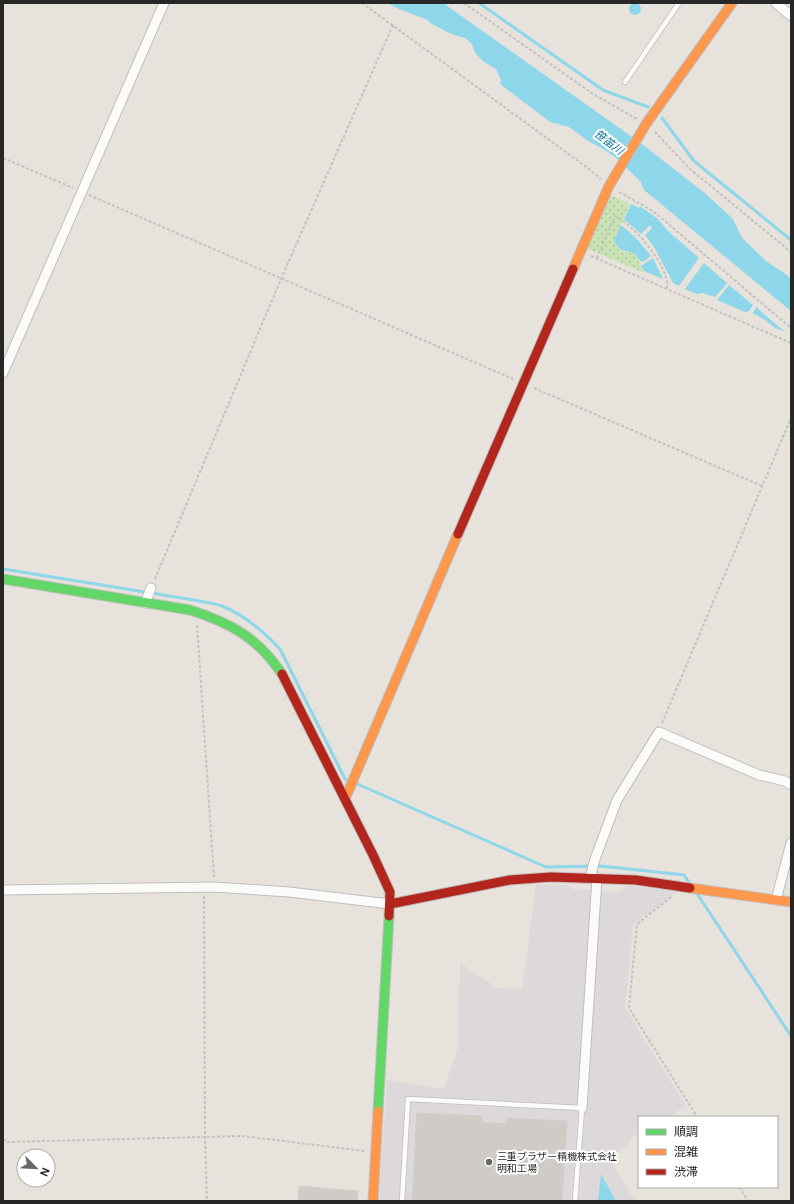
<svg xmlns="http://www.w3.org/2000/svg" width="794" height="1204" font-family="'DM Sans','Noto Sans JP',sans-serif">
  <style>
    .industrial { fill: #ddd9db }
    .grass { fill: url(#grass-dots) }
    .water { fill: #8ed6ea }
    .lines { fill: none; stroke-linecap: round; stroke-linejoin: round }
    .stream { stroke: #8ed6ea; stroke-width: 3 }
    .building { fill: #cfccc8; stroke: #d2cec8 }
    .lane-casing { stroke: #c0bebe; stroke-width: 6 }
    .street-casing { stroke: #c0bebe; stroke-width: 11 }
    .fast-casing { stroke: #c0bebe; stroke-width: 11 }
    .slow-casing { stroke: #c0bebe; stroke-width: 11 }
    .jam-casing { stroke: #c0bebe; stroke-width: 11 }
    .path { stroke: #c2c2c1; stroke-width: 2; stroke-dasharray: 3 2; stroke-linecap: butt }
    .lane { stroke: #fbfbfa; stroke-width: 4.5 }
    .street { stroke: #fbfbfa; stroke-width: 9 }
    .fast { stroke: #63d668; stroke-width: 9 }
    .slow { stroke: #ff974d; stroke-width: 9 }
    .jam { stroke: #b3261e; stroke-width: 9 }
    .poi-dot { fill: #6a6866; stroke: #fff; stroke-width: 1.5 }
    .labels { text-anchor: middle; stroke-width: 4; stroke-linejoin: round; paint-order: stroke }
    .poi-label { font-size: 10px; fill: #272727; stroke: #fff; text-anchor: start }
    .water-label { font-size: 11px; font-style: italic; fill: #0b6d98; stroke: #fff }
  </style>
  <defs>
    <pattern id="grass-dots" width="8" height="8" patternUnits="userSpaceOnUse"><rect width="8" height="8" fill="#c9e3b4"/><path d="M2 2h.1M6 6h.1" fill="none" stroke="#adc39b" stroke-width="1.8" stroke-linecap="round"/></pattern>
  </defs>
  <rect width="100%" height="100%" fill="#e7e2dc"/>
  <path class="industrial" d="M536 885H568L572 889 619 892 629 886 677 892 633 924 625 1008 686 1106 668 1117H639V1134L631 1138 628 1145 609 1158 635 1201H379L387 1080 444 1089 458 1048 460 963 496 987 522 989Z"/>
  <path class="grass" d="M611 195 630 204 614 240C621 260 629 247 636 255 639 260 641 268 644 273L586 248Z"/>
  <path class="water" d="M629 9a6 6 0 1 1 12 0a6 6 0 1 1-12 0Z
    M387 3H443L642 144 706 194 733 219 742 238 766 261 787 275 791 279V311L644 190 641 182 615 157 605 150 588 141 569 127 550 122 500 84 501 80 496 69 484 62 475 53 472 44 465 38 451 34 432 24 426 19 401 10Z
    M631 204 639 208 640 206 658 219 668 231 699 258 679 286 673 283 654 247 645 235 652 228 650 225 641 234 624 219Z
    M621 225 637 239 651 256 643 262 639 260C632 245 622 259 614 240Z
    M653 258 663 279 644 271 641 266Z
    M704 263 727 283 715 297 703 293 696 294 685 289Z
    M729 285 753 305 749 311 745 312 717 300Z
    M756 307 785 332 775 328 765 320 753 313Z
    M601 1174 616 1201H598Z"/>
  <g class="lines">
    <path class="stream" d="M479 3 603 90 648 107
      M662 118 694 161 791 240
      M3 569 194 600C203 602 213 603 222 606 245 615 263 631 280 649L345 779 350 781
      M355 783 546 867 601 866 684 875 690 884
      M696 892 791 1036"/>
  </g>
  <path class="building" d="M417 1113 482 1116V1122L506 1124V1118L567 1121 562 1201H412Z
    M299 1186 358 1191 357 1201H298Z"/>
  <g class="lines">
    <g class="lane-casing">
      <path id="lane" d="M625 82 679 3
        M402 1201 408 1099 582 1108 575 1201"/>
    </g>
    <g class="street-casing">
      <path id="street" d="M776 3 791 16
        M3 373 164 3
        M145 603 151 588
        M590 878 595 859 617 800 659 732 759 775 785 781 791 785
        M3 890 215 887 289 892 390 904
        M776 900 791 843
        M582 1108 597 878"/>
    </g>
    <g class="fast-casing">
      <path id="fast" d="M3 579 190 610C231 623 258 638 282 674
        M378 1111 389 916"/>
    </g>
    <g class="slow-casing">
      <path id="slow" d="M573 269 609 186 646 124 732 3
        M345 799 458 534
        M690 888 791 902
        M373 1201 378 1111"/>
    </g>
    <g class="jam-casing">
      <path id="jam" d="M458 534 573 269
        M282 674 373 855 390 892 389 916
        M390 904 510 880 551 877 636 880 690 888"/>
    </g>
    <path class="path" d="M362 3 589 169 601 179
      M464 3 593 94 637 119
      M655 132 690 169 791 252
      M3 158 73 188
      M619 192 653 211 791 328
      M89 195 513 379
      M591 256 791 343
      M597 258 615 216C634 225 670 267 667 288
      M534 388 762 486
      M155 579 281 279 393 25
      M197 625 214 878
      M662 723 791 418
      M204 896 205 1137 207 1201
      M671 897 637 924 629 1008 697 1117
      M3 1139 8 1142 242 1136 365 1151
      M739 1187 748 1201"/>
    <use href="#lane" class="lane"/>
    <use href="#street" class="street"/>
    <use href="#fast" class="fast"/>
    <use href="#slow" class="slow"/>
    <use href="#jam" class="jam"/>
  </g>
  <circle class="poi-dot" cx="489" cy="1162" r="4"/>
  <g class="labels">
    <g class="poi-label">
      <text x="497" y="1160">三重ブラザー精機株式会社<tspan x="497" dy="12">明和工場</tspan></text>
    </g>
    <g class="water-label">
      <text transform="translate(609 142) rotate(37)" y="4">笹笛川</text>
    </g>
  </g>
  <rect width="794" height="1204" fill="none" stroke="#272727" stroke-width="8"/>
  <rect x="638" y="1116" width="140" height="72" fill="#ffffff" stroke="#a9a9a9"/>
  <rect x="646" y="1129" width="20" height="6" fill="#63d668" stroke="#a9a9a9"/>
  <text x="674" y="1136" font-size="12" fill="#272727">順調</text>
  <rect x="646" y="1149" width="20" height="6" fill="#ff974d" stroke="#a9a9a9"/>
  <text x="674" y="1156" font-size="12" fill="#272727">混雑</text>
  <rect x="646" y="1169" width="20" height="6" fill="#b3261e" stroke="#a9a9a9"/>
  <text x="674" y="1176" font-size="12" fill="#272727">渋滞</text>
  <g transform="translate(36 1168) rotate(114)"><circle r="19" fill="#ffffff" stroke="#a9a9a9"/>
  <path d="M0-3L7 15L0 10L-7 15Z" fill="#6a6866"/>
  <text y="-6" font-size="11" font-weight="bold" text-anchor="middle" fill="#272727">N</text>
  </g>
</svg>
